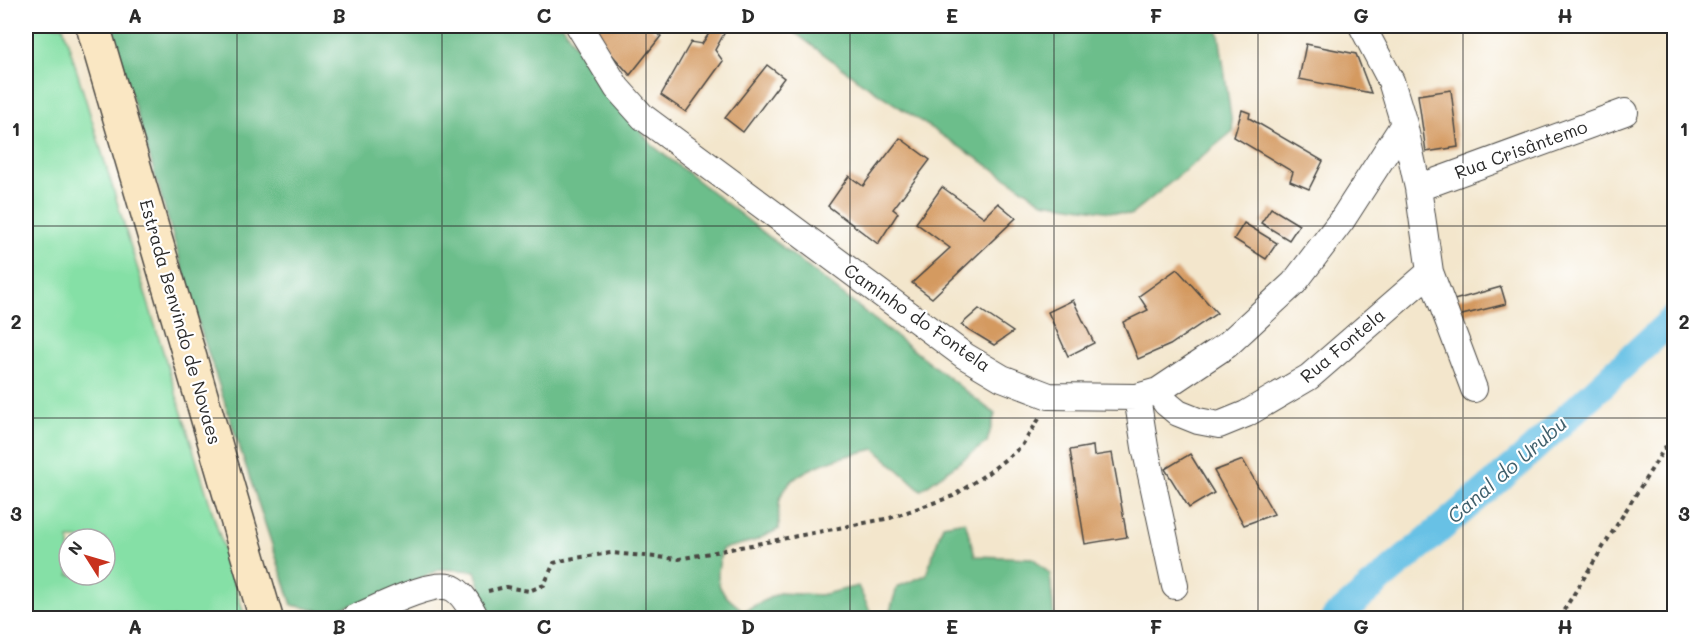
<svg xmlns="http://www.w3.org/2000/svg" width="1700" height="644" font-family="Mali,sans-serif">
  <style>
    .green { fill: #85e0a6; stroke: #588668; stroke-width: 1.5; fill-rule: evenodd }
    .forest { fill: #6cbe8b; stroke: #4c745b; stroke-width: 1.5 }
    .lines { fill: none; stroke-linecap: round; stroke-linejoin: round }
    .canal { stroke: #68c1e5; stroke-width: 28 }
    .building { fill: #d49a61 }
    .street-casing { stroke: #494743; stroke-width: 28 }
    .secondary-casing { stroke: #494743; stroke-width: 36 }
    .path { stroke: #494743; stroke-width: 4; stroke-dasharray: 4.5 4.5; stroke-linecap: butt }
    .street { stroke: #fff; stroke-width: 26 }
    .secondary { stroke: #fae7c3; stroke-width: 33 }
    .grid { fill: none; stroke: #2b2b2b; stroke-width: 1.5; stroke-opacity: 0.55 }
    .labels { text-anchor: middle; stroke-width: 4.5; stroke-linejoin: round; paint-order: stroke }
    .street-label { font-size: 18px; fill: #2b2b2b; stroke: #fff }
    .water-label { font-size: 20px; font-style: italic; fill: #40606c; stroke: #fff }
    .neatline { fill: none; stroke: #2b2b2b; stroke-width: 2 }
    .grid-label { font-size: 20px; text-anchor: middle; font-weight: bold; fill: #2b2b2b }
  </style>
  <rect width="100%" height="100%" fill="#fff"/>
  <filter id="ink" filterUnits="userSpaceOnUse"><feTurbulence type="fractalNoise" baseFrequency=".0167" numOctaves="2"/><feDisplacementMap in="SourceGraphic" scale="12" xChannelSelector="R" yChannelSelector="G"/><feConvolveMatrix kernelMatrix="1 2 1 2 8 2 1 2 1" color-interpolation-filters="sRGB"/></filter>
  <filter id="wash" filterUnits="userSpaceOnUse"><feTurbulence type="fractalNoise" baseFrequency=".008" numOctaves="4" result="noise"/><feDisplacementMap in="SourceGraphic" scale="24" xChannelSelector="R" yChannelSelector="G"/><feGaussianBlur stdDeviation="1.35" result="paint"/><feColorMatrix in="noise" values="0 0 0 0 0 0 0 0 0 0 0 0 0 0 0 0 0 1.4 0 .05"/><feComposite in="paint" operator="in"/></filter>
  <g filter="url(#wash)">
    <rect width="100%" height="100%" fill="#f3e6cc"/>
    <path class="green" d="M26 26H63L245 618H26ZM69 539H105V575H69Z"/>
    <path class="forest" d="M111 26H563L593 73 652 145 995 414 987 442 921 490 875 449C848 455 792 467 781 496 777 505 779 520 779 529L754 541 722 549C714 585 716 590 744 611L779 593 820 595 858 586 872 615 881 618H491L475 571 441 569 382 596 327 612 292 605 200 328Z
      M786 26H1215L1219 34 1233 131 1131 215 1043 202 861 82Z
      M965 521 975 556 1033 558 1050 574 1054 618H888L897 587 926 575 943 525Z"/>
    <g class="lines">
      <path class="canal" d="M1335 618 1518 463 1674 318"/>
    </g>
    <g id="blocks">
      <path class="building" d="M595 26H654L651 28 661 36 630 75 606 48Z
        M714 26 726 30 715 50 723 61 686 112 661 95 691 42 702 44Z
        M1306 44 1356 54 1371 93 1299 79Z
        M767 65 784 78 743 132 725 118Z
        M1451 90 1458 147 1426 152 1418 95Z
        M1242 110 1250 113 1249 118 1323 161 1309 189 1290 181 1293 172 1234 137Z
        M900 138 930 160 893 209 898 213 878 244 828 206 849 176 863 186Z
        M942 187 984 217 998 203 1016 218 932 298 912 283 950 248 916 223Z
        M1271 208 1299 225 1289 240 1261 223Z
        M1244 223 1277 243 1266 259 1234 239Z
        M1177 269 1217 313 1170 345 1138 359 1123 322 1148 310 1139 296Z
        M1501 287 1506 304 1458 316 1454 300Z
        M1073 300 1094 343 1068 356 1048 312Z
        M979 309 1013 332 994 345 961 325Z
        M1093 446 1094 456 1112 453 1127 537 1085 544 1070 450Z
        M1190 454 1214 493 1189 508 1165 469Z
        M1243 460 1274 514 1244 525 1214 471Z"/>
    </g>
  </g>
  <g filter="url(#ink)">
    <use href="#blocks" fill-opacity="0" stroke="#494743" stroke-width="1.5"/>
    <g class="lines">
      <g class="street-casing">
        <path id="street" d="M579 26 617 88 643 117 965 356 1002 378 1049 396 1137 397 1158 391 1227 345 1294 283 1342 220 1404 124 1391 81 1362 26
          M1404 124 1418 188 1430 272 1474 389
          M1418 188 1625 112
          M1158 391 1166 403 1178 413 1198 421 1219 425 1246 414 1309 377 1430 272
          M1137 397 1145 447 1175 586
          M354 618C375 610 435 577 454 589 464 595 471 609 476 618"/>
      </g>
      <g class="secondary-casing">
        <path id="secondary" d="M93 26 266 618"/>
      </g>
      <path class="path" d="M488 591 506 587 529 591 544 585 554 563 568 559 611 553 679 559 890 518 953 496 988 473 1021 447 1039 419
        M1559 618 1674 433"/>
      <use href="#street" class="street"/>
      <use href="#secondary" class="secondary"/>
    </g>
  </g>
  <path class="grid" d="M237 26V618M442 26V618M646 26V618M850 26V618M1054 26V618M1258 26V618M1463 26V618M26 226H1674M26 418H1674"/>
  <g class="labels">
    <g class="street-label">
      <text transform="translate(1521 150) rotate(-20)" y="6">Rua Crisântemo</text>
      <text transform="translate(917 318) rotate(35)" y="6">Caminho do Fontela</text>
      <text transform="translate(180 322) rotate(74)" y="6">Estrada Benvindo de Novaes</text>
      <text transform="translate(1343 346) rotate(-40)" y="6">Rua Fontela</text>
    </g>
    <g class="water-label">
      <text transform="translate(1507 470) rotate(-41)" y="7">Canal do Urubu</text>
    </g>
  </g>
  <rect width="1700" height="644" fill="none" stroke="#fff" stroke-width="66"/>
  <g transform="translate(87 557) rotate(307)"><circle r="28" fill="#ffffff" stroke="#aaaaaa" stroke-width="1.5"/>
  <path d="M0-4.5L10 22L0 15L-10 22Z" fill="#c8321e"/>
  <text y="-9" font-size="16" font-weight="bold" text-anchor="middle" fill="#2b2b2b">N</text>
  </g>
  <rect x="33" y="33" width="1634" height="578" class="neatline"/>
  <g class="grid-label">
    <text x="135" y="23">A</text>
    <text x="339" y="23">B</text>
    <text x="544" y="23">C</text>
    <text x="748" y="23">D</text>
    <text x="952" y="23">E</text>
    <text x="1156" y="23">F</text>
    <text x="1361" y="23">G</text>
    <text x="1565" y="23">H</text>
    <text x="16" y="136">1</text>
    <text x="1684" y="136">1</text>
    <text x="16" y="329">2</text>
    <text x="1684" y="329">2</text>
    <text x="16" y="521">3</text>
    <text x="1684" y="521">3</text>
    <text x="135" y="634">A</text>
    <text x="339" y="634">B</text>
    <text x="544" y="634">C</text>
    <text x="748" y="634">D</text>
    <text x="952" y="634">E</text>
    <text x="1156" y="634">F</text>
    <text x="1361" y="634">G</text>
    <text x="1565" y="634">H</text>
  </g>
</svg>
